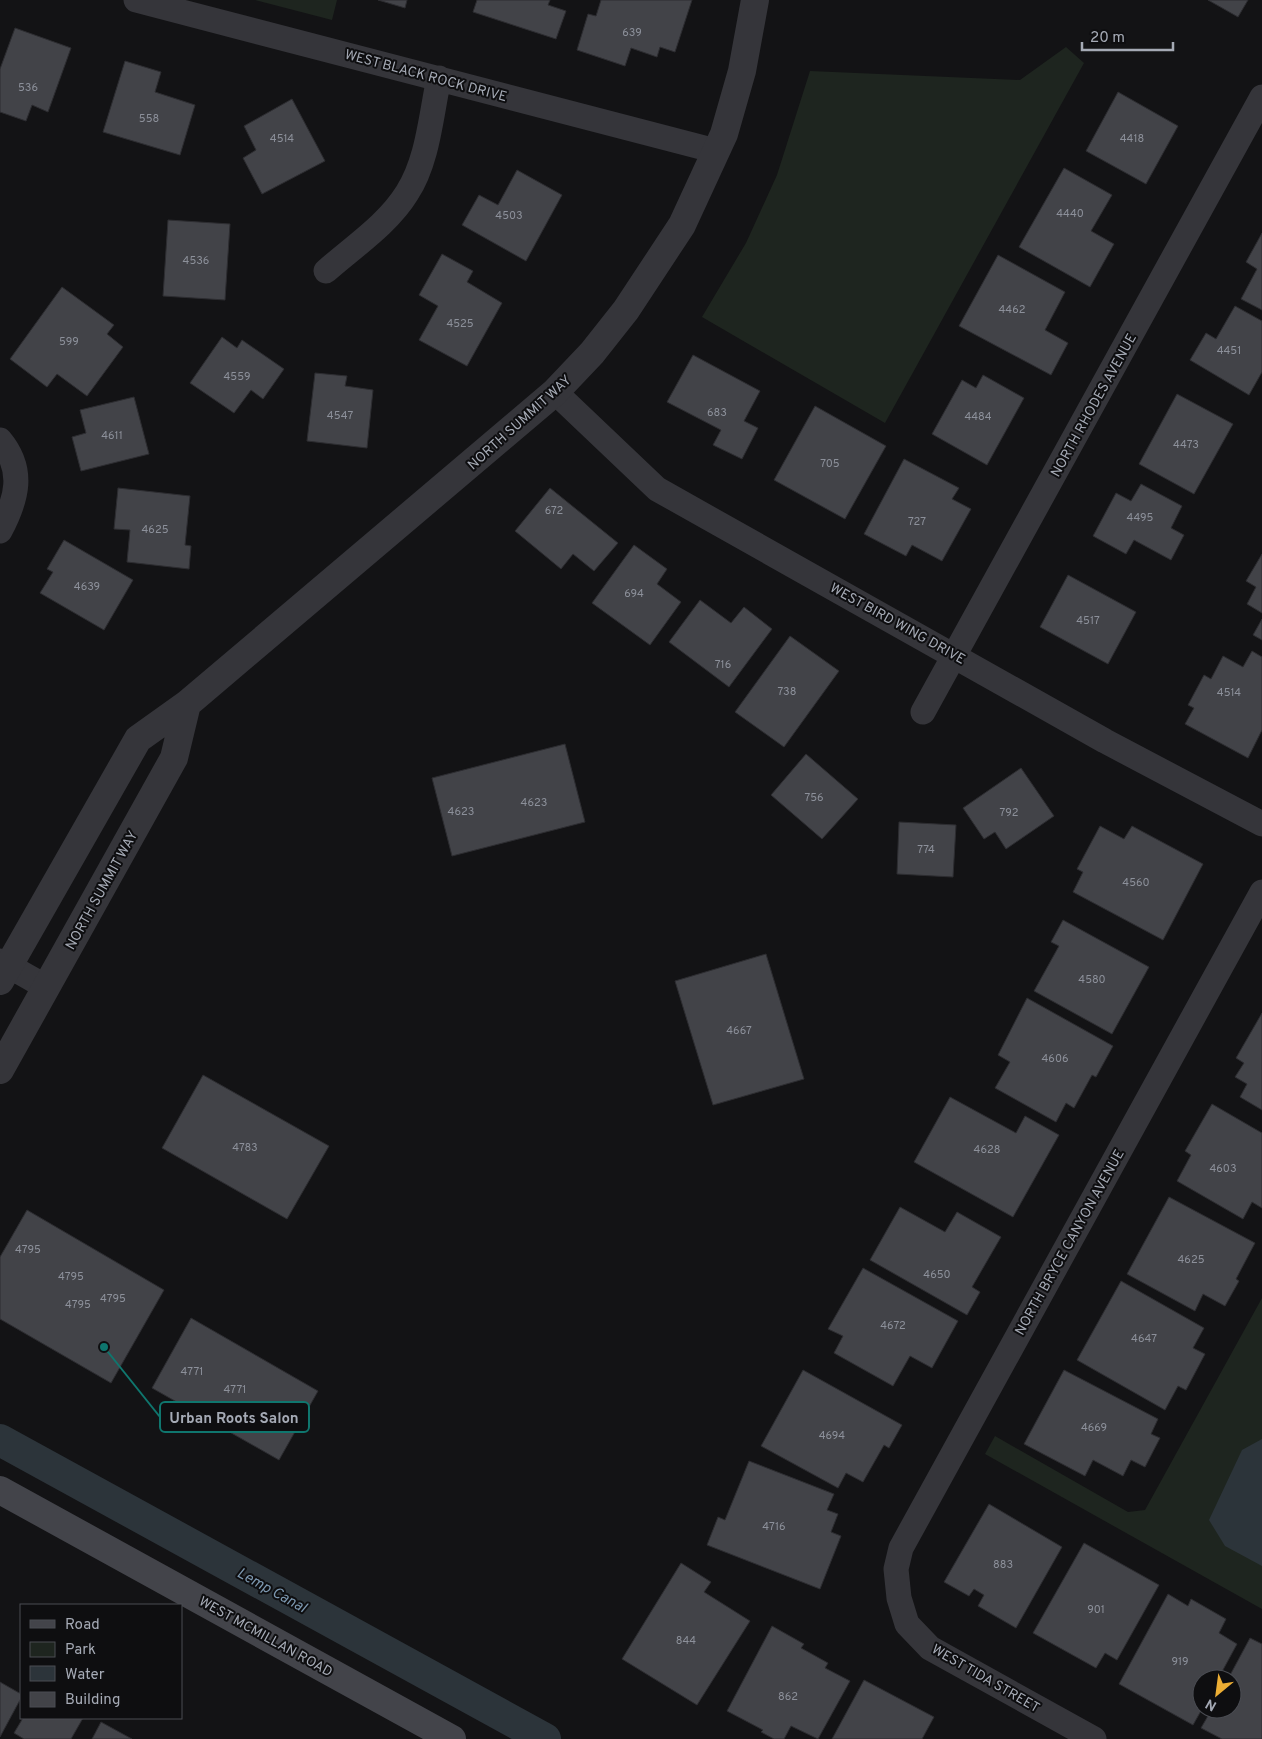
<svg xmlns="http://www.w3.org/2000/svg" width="1262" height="1739" font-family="Overpass,sans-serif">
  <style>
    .green { fill: #1e251f }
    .water { fill: #2c343a }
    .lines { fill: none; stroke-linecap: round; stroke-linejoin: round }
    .canal { stroke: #2c343a; stroke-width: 32 }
    .building { fill: #424348; stroke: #2d2d31 }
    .minor { stroke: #35353a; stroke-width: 25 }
    .tertiary { stroke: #35353a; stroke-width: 28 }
    .secondary { stroke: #43444a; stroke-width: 28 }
    .labels { text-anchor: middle; stroke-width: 4; stroke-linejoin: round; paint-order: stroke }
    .number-label { font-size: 11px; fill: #8c909a }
    .street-label { font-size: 14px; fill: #a5aab5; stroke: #0e0e10 }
    .water-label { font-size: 15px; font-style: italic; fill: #7d98b0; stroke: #0e0e10 }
    .leader { fill: none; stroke: #0f766e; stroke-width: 2 }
    .callout-dot { fill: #0f766e; stroke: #0e0e10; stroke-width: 2 }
    .callout { fill: #0e0e10; stroke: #0f766e; stroke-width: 2 }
    .callout-label { font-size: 15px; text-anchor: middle; font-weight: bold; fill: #a5aab5 }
  </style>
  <rect width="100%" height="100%" fill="#131315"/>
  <path class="green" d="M255 0H337L332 20Z
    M1066 47 1084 63 885 423 702 317 746 243 777 175 810 71 1020 80Z
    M1262 1298V1609L985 1454 995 1436 1128 1512 1145 1510Z"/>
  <path class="water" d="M1262 1439V1566L1225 1546 1209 1520 1242 1450Z"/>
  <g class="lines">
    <path class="canal" d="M0 1440 545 1739"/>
  </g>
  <path class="building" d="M378 0H407L405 8Z
    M477 0H550L548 5 566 11 556 39 473 12Z
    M601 0H692L675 52 660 47 657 57 631 48 625 66 577 50 588 14 596 16Z
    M1208 0H1248L1238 17Z
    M15 28 71 48 48 112 32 105 26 121 0 112V69Z
    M125 61 161 72 155 92 195 105 180 155 103 132Z
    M1118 92 1178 126 1146 184 1086 151Z
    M292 99 325 161 262 194 243 158 256 150 244 126Z
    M1064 168 1112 195 1091 231 1114 244 1090 287 1019 247Z
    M517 170 562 195 526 261 462 225 479 195 498 205Z
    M168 220 230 224 225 300 163 296Z
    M1262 233V310L1241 299 1257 269 1246 262Z
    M442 254 473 271 467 282 502 303 467 366 419 340 438 306 419 295Z
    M998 255 1065 292 1045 330 1068 343 1051 375 959 326Z
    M62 287 114 325 107 334 123 347 87 396 57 374 47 387 10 359Z
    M1235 306 1262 321V372L1249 395 1190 360 1206 333 1216 339Z
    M222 337 237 348 242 340 284 369 263 399 251 390 234 413 190 383Z
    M693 355 760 391 744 421 758 428 742 459 713 445 721 430 667 402Z
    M315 373 347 376 345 386 373 390 367 448 307 441Z
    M983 375 1024 398 987 465 932 434 962 380 976 388Z
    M1177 394 1233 424 1194 494 1139 464Z
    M134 397 149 454 81 471 72 437 86 433 80 410Z
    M815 406 886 446 845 519 774 480Z
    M904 459 959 488 952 499 971 509 942 561 912 545 906 556 864 534Z
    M1141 484 1182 506 1171 528 1184 535 1171 560 1134 540 1126 554 1093 536 1116 493 1131 501Z
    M118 488 190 496 185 545 191 546 189 569 127 562 130 530 114 529Z
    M550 488 618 543 594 571 573 554 561 569 515 531Z
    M64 540 133 580 104 630 40 593 53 572 47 569Z
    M634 545 667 569 657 584 681 602 650 645 592 603Z
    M1262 554V613L1247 604 1256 587 1246 581Z
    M1068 575 1136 612 1108 664 1040 627Z
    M700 600 731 623 744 607 772 629 729 687 669 642Z
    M1262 619V640L1253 635Z
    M790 636 839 671 784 747 735 712Z
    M1252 651 1262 657V730L1248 758 1185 724 1194 708 1188 705 1204 675 1211 679 1223 656 1243 667Z
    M565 744 585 822 452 856 432 778Z
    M806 754 858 799 822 839 771 795Z
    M1021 768 1054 816 1006 849 995 832 984 839 963 808Z
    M899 822 956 825 953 877 897 874Z
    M1100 826 1124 839 1132 826 1203 864 1163 940 1073 892 1083 872 1077 869Z
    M1063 920 1149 967 1112 1034 1034 991 1059 946 1051 942Z
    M766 954 804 1079 713 1105 675 981Z
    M1027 998 1113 1046 1096 1077 1092 1075 1074 1108 1066 1103 1056 1122 995 1088 1010 1062 998 1055Z
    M1262 1013V1110L1240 1097 1247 1084 1235 1077 1244 1063 1236 1058Z
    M203 1075 329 1146 287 1219 162 1148Z
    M950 1097 1016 1133 1025 1116 1059 1135 1013 1217 914 1162Z
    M1212 1104 1262 1133V1208L1252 1202 1243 1219 1177 1181 1191 1155 1185 1151Z
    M1169 1197 1255 1243 1236 1279 1239 1281 1225 1306 1203 1294 1195 1311 1127 1274Z
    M900 1207 945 1232 957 1212 1001 1237 972 1287 980 1292 967 1315 870 1260Z
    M27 1210 164 1290 111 1383 0 1319V1257Z
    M863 1268 958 1321 932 1368 910 1356 893 1386 834 1353 843 1336 828 1329Z
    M1121 1281 1204 1328 1193 1348 1205 1354 1186 1390 1178 1386 1165 1410 1077 1360Z
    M191 1318 318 1391 279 1460 152 1388Z
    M803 1370 902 1425 889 1448 884 1445 863 1482 846 1473 838 1488 761 1446Z
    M1064 1370 1158 1419 1151 1434 1160 1438 1145 1467 1131 1460 1123 1476 1093 1460 1085 1476 1024 1444Z
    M749 1461 834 1494 827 1510 838 1514 831 1532 841 1536 820 1589 707 1545 718 1517 725 1520Z
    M989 1504 1062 1547 1016 1628 978 1606 984 1595 974 1589 969 1596 944 1582Z
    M1084 1543 1159 1585 1117 1660 1105 1653 1096 1668 1033 1633Z
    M681 1563 711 1582 704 1592 750 1621 697 1705 622 1659Z
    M1168 1594 1188 1606 1191 1599 1226 1619 1219 1633 1237 1644 1218 1679H1202V1709L1193 1725 1119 1684Z
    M772 1626 804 1644 801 1648 828 1663 825 1668 850 1681 818 1739 791 1726 784 1739H774L761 1732 763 1730 727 1711Z
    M1250 1638 1262 1644V1739H1222L1201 1728 1212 1709H1232V1679H1228Z
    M864 1680 934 1717 922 1739H832Z
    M0 1682 21 1694V1698L0 1737Z
    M23 1718H83L71 1739H24L14 1733Z
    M101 1722 132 1739H92Z"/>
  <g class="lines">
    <path class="minor" d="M136 0 716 151
      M326 271C353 247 388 224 407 193 428 161 431 115 439 78
      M555 392 657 489 1105 741 1262 824
      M0 440C25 470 17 499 0 531
      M923 712 1262 97
      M0 961 46 987
      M1094 1739 930 1648 907 1624 899 1598 896 1569 901 1548 1262 892"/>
    <path class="tertiary" d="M0 981 138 739 187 704 555 392 592 353 626 310 682 225 724 134 742 71 755 0
      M0 1070 174 758 187 704"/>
    <path class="secondary" d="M0 1490 452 1739"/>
  </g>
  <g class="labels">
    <g class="number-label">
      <text x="632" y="36">639</text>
      <text x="28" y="91">536</text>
      <text x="149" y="122">558</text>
      <text x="282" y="142">4514</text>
      <text x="1132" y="142">4418</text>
      <text x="1070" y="217">4440</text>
      <text x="509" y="219">4503</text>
      <text x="196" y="264">4536</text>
      <text x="1012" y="313">4462</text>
      <text x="460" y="327">4525</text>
      <text x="69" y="345">599</text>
      <text x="1229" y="354">4451</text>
      <text x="237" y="380">4559</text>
      <text x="717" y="416">683</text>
      <text x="340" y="419">4547</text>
      <text x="978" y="420">4484</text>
      <text x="112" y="439">4611</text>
      <text x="1186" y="448">4473</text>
      <text x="830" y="467">705</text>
      <text x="554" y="514">672</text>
      <text x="1140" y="521">4495</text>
      <text x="917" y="525">727</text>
      <text x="155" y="533">4625</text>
      <text x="87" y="590">4639</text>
      <text x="634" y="597">694</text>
      <text x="1088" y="624">4517</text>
      <text x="723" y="668">716</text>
      <text x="787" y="695">738</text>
      <text x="1229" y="696">4514</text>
      <text x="814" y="801">756</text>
      <text x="534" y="806">4623</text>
      <text x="461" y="815">4623</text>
      <text x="1009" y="816">792</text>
      <text x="926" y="853">774</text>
      <text x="1136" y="886">4560</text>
      <text x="1092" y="983">4580</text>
      <text x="739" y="1034">4667</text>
      <text x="1055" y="1062">4606</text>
      <text x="245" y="1151">4783</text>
      <text x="987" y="1153">4628</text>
      <text x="1223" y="1172">4603</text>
      <text x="28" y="1253">4795</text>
      <text x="1191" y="1263">4625</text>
      <text x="937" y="1278">4650</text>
      <text x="71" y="1280">4795</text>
      <text x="113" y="1302">4795</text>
      <text x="78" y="1308">4795</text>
      <text x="893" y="1329">4672</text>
      <text x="1144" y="1342">4647</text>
      <text x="192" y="1375">4771</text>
      <text x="235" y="1393">4771</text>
      <text x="1094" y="1431">4669</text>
      <text x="832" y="1439">4694</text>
      <text x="774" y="1530">4716</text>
      <text x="1003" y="1568">883</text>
      <text x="1096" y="1613">901</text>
      <text x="686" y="1644">844</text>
      <text x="1180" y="1665">919</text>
      <text x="788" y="1700">862</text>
    </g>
    <g class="street-label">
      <text transform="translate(426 75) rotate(15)" y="5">WEST BLACK ROCK DRIVE</text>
      <text transform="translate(1093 405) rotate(-61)" y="5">NORTH RHODES AVENUE</text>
      <text transform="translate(519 422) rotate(-42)" y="5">NORTH SUMMIT WAY</text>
      <text transform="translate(898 623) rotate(29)" y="5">WEST BIRD WING DRIVE</text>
      <text transform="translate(101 890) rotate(-61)" y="5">NORTH SUMMIT WAY</text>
      <text transform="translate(1069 1242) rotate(-61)" y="5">NORTH BRYCE CANYON AVENUE</text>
      <text transform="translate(266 1636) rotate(29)" y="5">WEST MCMILLAN ROAD</text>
      <text transform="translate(986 1678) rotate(30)" y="5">WEST TIDA STREET</text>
    </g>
    <g class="water-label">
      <text transform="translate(272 1590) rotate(29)" y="5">Lemp Canal</text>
    </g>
  </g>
  <path class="leader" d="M104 1347L160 1417"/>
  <circle class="callout-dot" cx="104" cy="1347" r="5"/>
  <rect class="callout" x="160" y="1402" width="149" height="30" rx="5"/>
  <g class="callout-label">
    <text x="234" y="1423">Urban Roots Salon</text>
  </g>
  <rect x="20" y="1604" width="162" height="115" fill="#0e0e10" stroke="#4a4c52"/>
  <rect x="30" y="1620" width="25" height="8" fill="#43444a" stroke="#4a4c52"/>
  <text x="65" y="1629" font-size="15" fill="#a5aab5">Road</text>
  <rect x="30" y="1642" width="25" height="15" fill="#1e251f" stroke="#4a4c52"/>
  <text x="65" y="1654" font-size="15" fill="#a5aab5">Park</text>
  <rect x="30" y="1666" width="25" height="15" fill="#2c343a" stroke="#4a4c52"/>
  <text x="65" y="1679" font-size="15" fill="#a5aab5">Water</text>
  <rect x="30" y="1692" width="25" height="15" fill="#424348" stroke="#4a4c52"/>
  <text x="65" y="1704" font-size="15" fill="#a5aab5">Building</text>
  <g transform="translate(1217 1694) rotate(209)"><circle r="24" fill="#0e0e10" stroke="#4a4c52"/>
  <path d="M0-4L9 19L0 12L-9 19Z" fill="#edae34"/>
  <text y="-8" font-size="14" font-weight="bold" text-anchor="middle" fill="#a5aab5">N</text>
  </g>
  <path d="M1082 42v8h91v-8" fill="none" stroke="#a5aab5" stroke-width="2.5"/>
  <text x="1090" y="42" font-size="15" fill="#a5aab5" stroke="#0e0e10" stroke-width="4" paint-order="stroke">20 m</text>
</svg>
